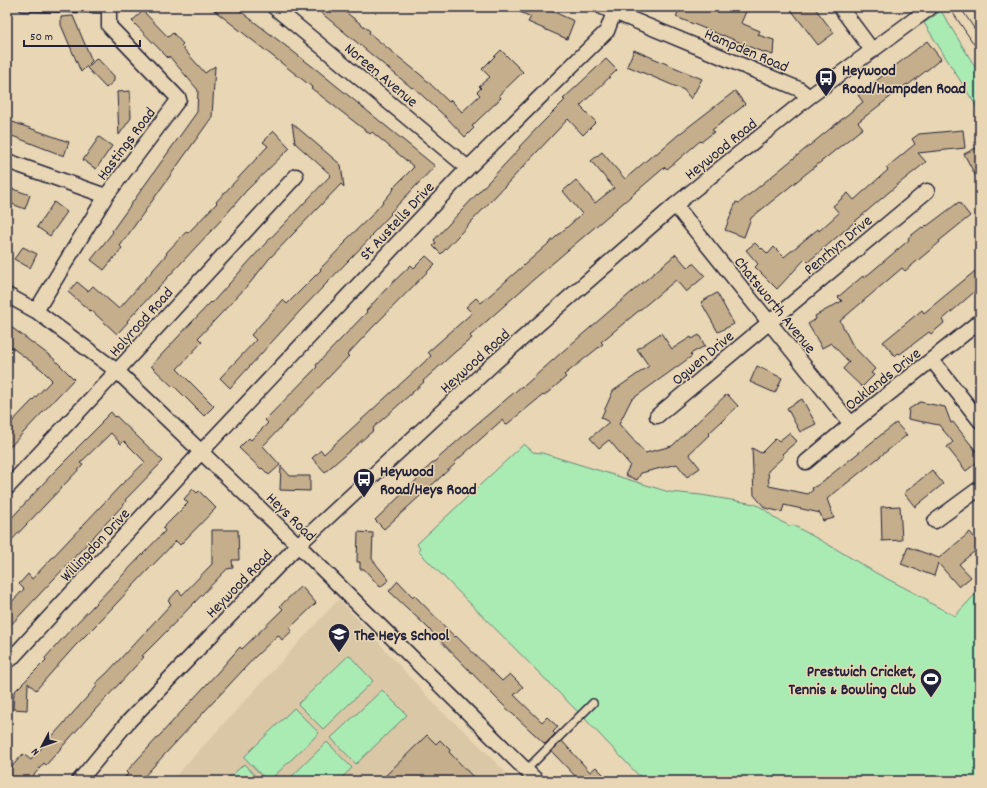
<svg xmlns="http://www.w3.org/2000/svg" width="987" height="788" font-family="Dekko,sans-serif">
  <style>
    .built { fill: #dac7a6 }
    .green { fill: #aaebb4; stroke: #668678 }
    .building { fill: #c5ae8b; stroke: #22223b }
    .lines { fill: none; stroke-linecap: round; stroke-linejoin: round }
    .service-casing { stroke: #22223b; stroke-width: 10 }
    .minor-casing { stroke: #22223b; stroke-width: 17 }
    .service { stroke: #e8d6b4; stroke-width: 7 }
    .minor { stroke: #e8d6b4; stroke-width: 14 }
    .tram { stroke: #22223b; stroke-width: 1 }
    .labels { text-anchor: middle; stroke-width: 3; stroke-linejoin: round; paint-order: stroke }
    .street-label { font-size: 16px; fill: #22223b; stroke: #e8d6b4 }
    .poi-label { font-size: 16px; font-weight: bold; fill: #22223b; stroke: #e8d6b4; text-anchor: start }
  </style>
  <rect width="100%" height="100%" fill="#e8d6b4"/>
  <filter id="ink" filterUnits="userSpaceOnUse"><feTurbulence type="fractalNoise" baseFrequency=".025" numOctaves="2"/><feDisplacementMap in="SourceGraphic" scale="8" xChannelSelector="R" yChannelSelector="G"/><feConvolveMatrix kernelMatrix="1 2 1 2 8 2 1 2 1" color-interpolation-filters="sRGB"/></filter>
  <g filter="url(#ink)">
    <path class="built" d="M339 599 439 709 469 735 514 781H171Z"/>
    <path class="green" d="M941 11 980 75V112L924 23Z
      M524 444 533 452 542 453 669 492 701 495 755 504 764 509 776 519 790 526 793 525 836 549 876 573 928 600V602L955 616 980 589V781H644L585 719 418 551 420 549 417 544Z
      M349 655 373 681 323 729 298 704Z
      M382 690 407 715 356 764 331 738Z
      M294 708 319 733 269 781H267L244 757Z
      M327 742 352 768 338 781H287Z
      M244 764 260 781H226Z"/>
    <path class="building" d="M210 7H235L317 70 435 166 390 213 391 214 372 234 373 235 300 311 230 388 220 378 256 340 251 335 283 300 287 304 321 270 320 269 346 242 345 241 371 216 394 189 393 188 414 167 372 132 370 134 311 88 312 87Z
      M314 7H339L370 31 369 33 422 76 449 102 451 100 462 112 480 95 477 92 481 88 479 86 490 77 482 69 501 50 523 72 499 95 501 98 477 121 472 126 474 128 465 137 448 119 413 87 412 88Z
      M509 7H543L574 21 567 39 528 22 531 17Z
      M680 7H748L741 23 760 31 758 35 774 40 773 55 757 50 723 35V36L676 17Z
      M789 7H814L834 33 818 45Z
      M143 11 168 37 173 33 183 44 181 46 205 73 215 66 212 117 120 246 122 248 104 270 91 260 113 232 112 231 197 112 198 90 169 56 168 58 132 21Z
      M73 16 92 61 81 72 61 25V17Z
      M927 41 941 59 908 85 907 84 858 122 863 128 751 218 744 237 725 230 736 202 739 203 863 102 858 95Z
      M634 50 702 79 691 99 684 90 627 66Z
      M97 58 114 76V81L106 88 87 68Z
      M606 59 617 70 580 106 596 122 583 135 568 119 441 254 433 246 436 243 434 240 520 148 519 147 541 124 565 100 563 99Z
      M130 91 131 118 119 135 117 92Z
      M735 91 745 104 741 108 712 130 714 132 701 142 700 141 672 165 667 169 665 167 533 280 470 336 472 338 455 352 423 381 424 382 373 428 374 430 325 472 312 458 321 450 324 454 431 356 428 352 472 313 466 307 476 298 481 303 582 214 563 191 576 180 595 203 614 188 591 161 602 152 625 179 655 153 656 154 678 135Z
      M7 120 69 142 64 156 7 134Z
      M292 123 341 165 344 187 341 184 269 259 250 283 198 338 202 342 177 369 214 406 204 416 174 386 173 387 151 366 191 323 211 302 212 303 263 246 331 175 295 143Z
      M963 130 965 148 918 153 926 162 896 186 808 262 805 259 777 289 755 267 758 264 746 250 755 243 761 249 762 248 768 254 774 247 784 257 818 229 819 231 839 213 833 206 848 193 854 200 888 170 886 168 915 144 912 139 919 134Z
      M274 131 290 148 246 191 224 217 127 321 128 322 117 334 91 310 90 311 68 292 77 282 88 291 93 286 119 309 167 254 166 253 186 232 188 233 217 203 216 202 268 146 263 142Z
      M99 137 112 146 96 169 83 160Z
      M980 146V184L964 154Z
      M7 187 30 195 25 209 7 202Z
      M54 202 67 212 50 236 37 227Z
      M959 202 970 216 939 241 940 242 905 271 902 268 840 321 853 346 875 369 871 373 874 375 862 387 843 369 849 362 831 343 822 348 808 324 816 319 815 316 842 301 838 297 863 276 864 278 909 240 908 238 922 227 923 228 926 225 927 226Z
      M23 247 37 254 30 268 14 259Z
      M676 254 688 268 693 263 705 276 686 292 676 280 601 342 603 344 564 375 566 377 544 396 543 395 506 425 502 420 455 462 456 463 384 529 375 520 426 471 425 470 472 428 522 386 523 387 562 352Z
      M426 256 435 264 372 328 347 355 349 356 263 446 280 465 269 475 262 468 261 469 239 448 249 438 251 440 268 423 265 420 317 367 316 365 367 312 366 311 386 289 411 265 414 268Z
      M980 267V287L942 320 944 323 931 334 929 332 900 354 898 353 895 356 883 342 922 310 924 313Z
      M717 293 734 324 718 332 701 302Z
      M7 324 53 358 74 379 7 450V427L52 380 41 369 7 344Z
      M661 333 672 349 691 337 692 339 699 335 705 346 690 354 692 356 631 400 619 424 645 453 672 446 727 394 738 406 708 434 709 435 689 454 700 468 687 477 677 464 641 473 637 480 625 475 630 465 609 440 599 448 590 438 609 422 601 418 613 391 649 366 637 349Z
      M757 366 782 378 775 393 750 382Z
      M802 399 816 424 800 432 787 408Z
      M920 402 945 407 951 423 953 422 980 456V460L966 471 947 447 953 442 939 425 908 419 909 409Z
      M111 412 115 417 116 416 163 461 125 500 126 502 7 629V607L24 589 19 584 28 574 32 579 120 486 145 462 124 441 121 444 111 433 80 463 83 465 7 545V523L52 474 76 450V449L102 423 101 422Z
      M896 423 907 435 827 499 834 518 823 521 820 513 784 505 782 512 765 508 754 495 752 448 761 453 776 438 779 441 789 433 797 441 782 454 784 456 768 471 769 486 808 494 813 490 812 488 818 485Z
      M281 466 290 476H310V491L280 490Z
      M932 470 943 484 915 507 904 493Z
      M193 489 197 493 199 491 216 508 180 545 176 541 149 569 96 625 75 646 36 690 28 683 27 710 13 709 14 692 46 660 45 658 73 627 165 531 163 528 188 503 184 499Z
      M900 506 902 540 882 541 881 507Z
      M212 530H238L239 560H232L233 568 227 569 160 638 142 656 144 657 93 712 46 765 44 763 29 781H7V772L23 754 31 760 97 686 95 684 107 673 171 604 168 601 178 590 182 595 212 564Z
      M358 532 373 533 372 559 389 580 380 587 364 569H360V562H357Z
      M970 532 980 545V547L959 564 971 577 959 587 938 563 934 576 901 564 908 547 939 558Z
      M398 581 413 597 414 595 455 637 456 636 502 681 510 674 523 687 514 695 542 722 547 717 558 727 553 732 555 734 545 744 502 704 426 626 389 591Z
      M301 586 316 603 290 628 292 631 282 640 278 635 255 657 140 781H121L128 774 126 772 218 672 240 647 242 649 283 609 280 606Z
      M427 735 436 744 440 740 450 750 449 752 477 781H380Z
      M562 741 590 772 596 767 610 781H580L553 753 552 751Z"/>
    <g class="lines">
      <g class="service-casing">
        <path id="service" d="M23 7 109 9
          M526 770 593 703"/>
      </g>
      <g class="minor-casing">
        <path id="minor" d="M274 7 468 168
          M602 7 799 89 809 97
          M840 7 872 50
          M7 161 106 196
          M675 205 851 424
          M7 295 36 311 117 371 298 545 537 781
          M36 311 106 196 179 99 109 26V7
          M932 360 980 421
          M657 416 927 191
          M806 462 851 424 980 321
          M7 488 117 371 296 176
          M935 521 980 488
          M11 659 201 452 468 168 607 31 616 7
          M79 781 127 723 298 545 493 364 675 205 809 97 931 7"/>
      </g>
      <use href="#service" class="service"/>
      <use href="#minor" class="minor"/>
      <path class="tram" d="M949 7 980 53
        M960 7 980 37"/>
    </g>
  </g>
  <defs>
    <g id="bus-pin" transform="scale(1.15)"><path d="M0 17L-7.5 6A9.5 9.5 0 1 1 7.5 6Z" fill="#22223b" stroke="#e8d6b4"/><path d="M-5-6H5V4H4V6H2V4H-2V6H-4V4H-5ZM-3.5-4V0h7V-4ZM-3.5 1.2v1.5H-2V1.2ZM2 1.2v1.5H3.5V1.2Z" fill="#fff"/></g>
    <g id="school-pin" transform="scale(1.15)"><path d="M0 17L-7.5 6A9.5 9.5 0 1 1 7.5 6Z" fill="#22223b" stroke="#e8d6b4"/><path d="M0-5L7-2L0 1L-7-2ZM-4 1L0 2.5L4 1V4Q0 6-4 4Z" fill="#fff"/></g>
    <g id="stadium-pin" transform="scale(1.15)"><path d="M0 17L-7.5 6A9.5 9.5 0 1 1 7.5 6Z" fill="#22223b" stroke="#e8d6b4"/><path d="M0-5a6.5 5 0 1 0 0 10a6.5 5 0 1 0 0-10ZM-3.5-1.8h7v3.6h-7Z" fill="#fff"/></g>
  </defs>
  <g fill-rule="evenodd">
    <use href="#bus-pin" x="826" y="78"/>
    <use href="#bus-pin" x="364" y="479"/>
    <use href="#school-pin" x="339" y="634"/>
    <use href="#stadium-pin" x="931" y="679"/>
  </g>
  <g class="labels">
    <g class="street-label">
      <text transform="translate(747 49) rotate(23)" y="6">Hampden Road</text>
      <text transform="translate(382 74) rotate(40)" y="6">Noreen Avenue</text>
      <text transform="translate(125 143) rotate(-53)" y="6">Hastings Road</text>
      <text transform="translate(720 148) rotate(-39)" y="6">Heywood Road</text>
      <text transform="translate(396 220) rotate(-47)" y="6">St Austells Drive</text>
      <text transform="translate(837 244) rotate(-40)" y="6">Penrhyn Drive</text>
      <text transform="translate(776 304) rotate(51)" y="6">Chatsworth Avenue</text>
      <text transform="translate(140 321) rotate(-48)" y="6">Holyrood Road</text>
      <text transform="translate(702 357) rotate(-40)" y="6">Ogwen Drive</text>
      <text transform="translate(474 360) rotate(-42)" y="6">Heywood Road</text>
      <text transform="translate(882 378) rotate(-38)" y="6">Oaklands Drive</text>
      <text transform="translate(292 516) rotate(44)" y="6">Heys Road</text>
      <text transform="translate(94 544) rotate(-47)" y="6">Willingdon Drive</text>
      <text transform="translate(238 583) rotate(-46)" y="6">Heywood Road</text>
    </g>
    <g class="poi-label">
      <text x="842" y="75">Heywood<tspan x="842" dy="18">Road/Hampden Road</tspan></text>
      <text x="380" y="476">Heywood<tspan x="380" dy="18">Road/Heys Road</tspan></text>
      <text x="354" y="640">The Heys School</text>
      <text x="916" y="676" text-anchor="end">Prestwich Cricket,<tspan x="916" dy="18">Tennis &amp; Bowling Club</tspan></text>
    </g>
  </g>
  <rect width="987" height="788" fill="none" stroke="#e8d6b4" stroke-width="24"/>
  <rect x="12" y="12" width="963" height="764" fill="none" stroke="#22223b" stroke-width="1.5" filter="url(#ink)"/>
  <g transform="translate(42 746) rotate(229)" stroke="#e8d6b4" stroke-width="3" paint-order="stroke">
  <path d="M0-3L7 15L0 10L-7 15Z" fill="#22223b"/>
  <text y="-6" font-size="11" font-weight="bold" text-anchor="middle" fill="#22223b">N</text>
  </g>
  <path d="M24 40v6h116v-6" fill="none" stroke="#22223b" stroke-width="2"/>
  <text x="30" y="40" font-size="12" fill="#22223b" stroke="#e8d6b4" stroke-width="3" paint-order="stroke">50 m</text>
</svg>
